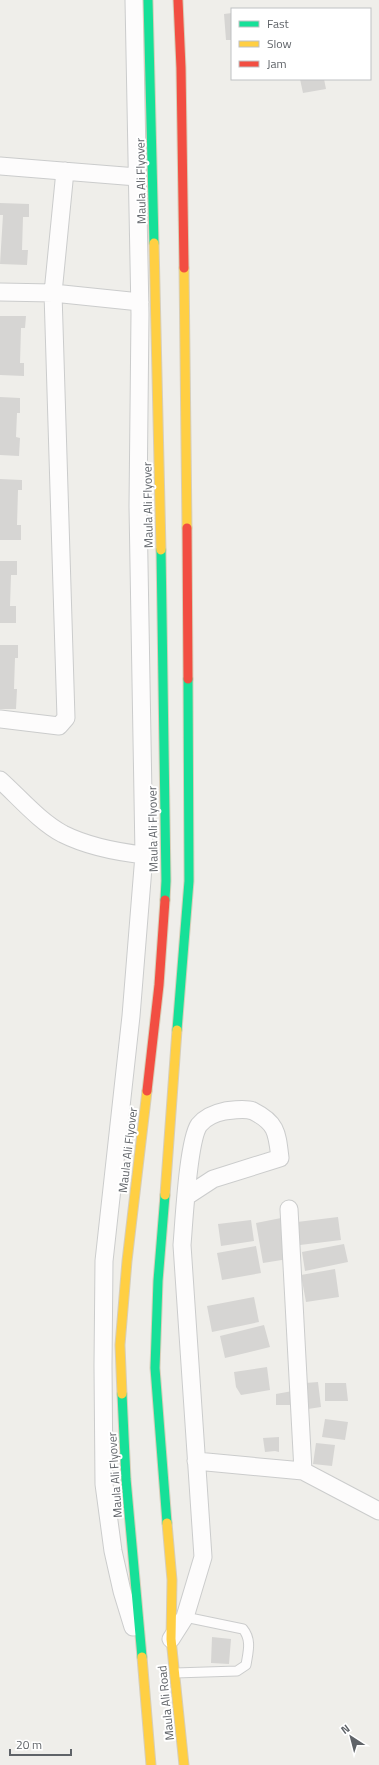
<svg xmlns="http://www.w3.org/2000/svg" width="379" height="1765" font-family="'Titillium Web',sans-serif">
  <style>
    .building { fill: #d6d5d3 }
    .lines { fill: none; stroke-linecap: round; stroke-linejoin: round }
    .lane-casing { stroke: #cbcccc; stroke-width: 11 }
    .street-casing { stroke: #cbcccc; stroke-width: 19 }
    .fast-casing { stroke: #d7ceb8; stroke-width: 11 }
    .slow-casing { stroke: #d7ceb8; stroke-width: 11 }
    .jam-casing { stroke: #d7ceb8; stroke-width: 11 }
    .lane { stroke: #fdfcfc; stroke-width: 9 }
    .street { stroke: #fdfcfc; stroke-width: 17 }
    .fast { stroke: #16e098; stroke-width: 9 }
    .slow { stroke: #ffcf43; stroke-width: 9 }
    .jam { stroke: #f24e42; stroke-width: 9 }
    .labels { text-anchor: middle; stroke-width: 4; stroke-linejoin: round; paint-order: stroke }
    .street-label { font-size: 12px; fill: #5f6368; stroke: #fff }
  </style>
  <rect width="100%" height="100%" fill="#efeeea"/>
  <path class="building" d="M232 13V40H226L224 14Z
    M300 79H324L326 89 303 93Z
    M0 203 29 204V217H23L22 250H28L27 265 0 264 3 215H0Z
    M0 316H26L25 328H21L20 363H24V376L0 375Z
    M0 397 20 398V413H17L16 437 20 438 19 456 0 455Z
    M0 479 22 480V490H18L17 525H21V540H0Z
    M0 561H17V575H11L10 606H16V623H0Z
    M0 645H18V658H15L14 689H17L16 709H0Z
    M338 1217 341 1240 300 1245 297 1222Z
    M281 1218 288 1259 263 1263 256 1223Z
    M251 1220 254 1241 221 1246 218 1224Z
    M344 1244 348 1262 305 1271 302 1252Z
    M256 1246 261 1273 222 1280 217 1253Z
    M335 1269 339 1297 306 1302 301 1275Z
    M254 1297 259 1322 212 1332 207 1306Z
    M264 1325 270 1347 225 1358 220 1336Z
    M267 1367 270 1390 241 1395 236 1387 234 1372Z
    M318 1382 321 1407 308 1409 305 1383Z
    M325 1383H346L348 1401H325Z
    M298 1390 299 1405H276V1394Z
    M325 1419 348 1422 345 1440 322 1437Z
    M279 1437V1452L275 1451 265 1452 263 1438Z
    M316 1443 335 1445 332 1466 313 1464Z
    M212 1637 231 1639 229 1664 211 1663Z"/>
  <g class="lines">
    <g class="lane-casing">
      <path id="lane" d="M175 1673 237 1671 246 1665C248 1652 252 1640 243 1629L185 1617"/>
    </g>
    <g class="street-casing">
      <path id="street" d="M0 166 137 177
        M0 292 53 293 140 302
        M0 719 59 726 66 718 53 293 65 171
        M0 780C20 798 39 821 63 834 87 846 117 852 144 855
        M289 1209 303 1471
        M196 1461 303 1471 379 1511
        M133 1627 122 1591 113 1551 104 1484 103 1366 104 1261 131 1016 144 855 138 506 140 314 134 0
        M171 1639 185 1617 203 1557 182 1245C184 1222 188 1141 199 1125 206 1116 215 1113 225 1111 234 1110 245 1108 253 1111 277 1123 277 1133 280 1158L213 1179 187 1196"/>
    </g>
    <g class="fast-casing">
      <path id="fast" d="M148 0 154 243
        M161 550 166 881 165 900
        M177 1030 189 881 188 679
        M165 1195 158 1281 155 1368 167 1523
        M122 1394 126 1479 142 1657"/>
    </g>
    <g class="slow-casing">
      <path id="slow" d="M154 243 161 550
        M184 268 187 528
        M165 1195 177 1030
        M122 1394 120 1345 127 1261 147 1091
        M167 1523 172 1580 171 1639 184 1765
        M142 1657 151 1765"/>
    </g>
    <g class="jam-casing">
      <path id="jam" d="M178 0 181 68 184 268
        M187 528 188 679
        M147 1091 159 985 165 900"/>
    </g>
    <use href="#lane" class="lane"/>
    <use href="#street" class="street"/>
    <use href="#fast" class="fast"/>
    <use href="#slow" class="slow"/>
    <use href="#jam" class="jam"/>
  </g>
  <g class="labels">
    <g class="street-label">
      <text transform="translate(141 181) rotate(-91)" y="4">Maula Ali Flyover</text>
      <text transform="translate(148 505) rotate(-91)" y="4">Maula Ali Flyover</text>
      <text transform="translate(153 829) rotate(-91)" y="4">Maula Ali Flyover</text>
      <text transform="translate(128 1150) rotate(-83)" y="4">Maula Ali Flyover</text>
      <text transform="translate(115 1475) rotate(-94)" y="4">Maula Ali Flyover</text>
      <text transform="translate(166 1703) rotate(-96)" y="4">Maula Ali Road</text>
    </g>
  </g>
  <rect x="231" y="8" width="140" height="72" fill="#ffffff" stroke="#bfc1c3"/>
  <rect x="239" y="21" width="20" height="6" fill="#16e098" stroke="#bfc1c3"/>
  <text x="267" y="28" font-size="12" fill="#5f6368">Fast</text>
  <rect x="239" y="41" width="20" height="6" fill="#ffcf43" stroke="#bfc1c3"/>
  <text x="267" y="48" font-size="12" fill="#5f6368">Slow</text>
  <rect x="239" y="61" width="20" height="6" fill="#f24e42" stroke="#bfc1c3"/>
  <text x="267" y="68" font-size="12" fill="#5f6368">Jam</text>
  <g transform="translate(351 1737) rotate(324)" stroke="#ffffff" stroke-width="3" paint-order="stroke">
  <path d="M0-3L7 15L0 10L-7 15Z" fill="#5f6368"/>
  <text y="-6" font-size="11" font-weight="bold" text-anchor="middle" fill="#5f6368">N</text>
  </g>
  <path d="M10 1749v6h61v-6" fill="none" stroke="#5f6368" stroke-width="2"/>
  <text x="16" y="1749" font-size="12" fill="#5f6368" stroke="#ffffff" stroke-width="3" paint-order="stroke">20 m</text>
</svg>
